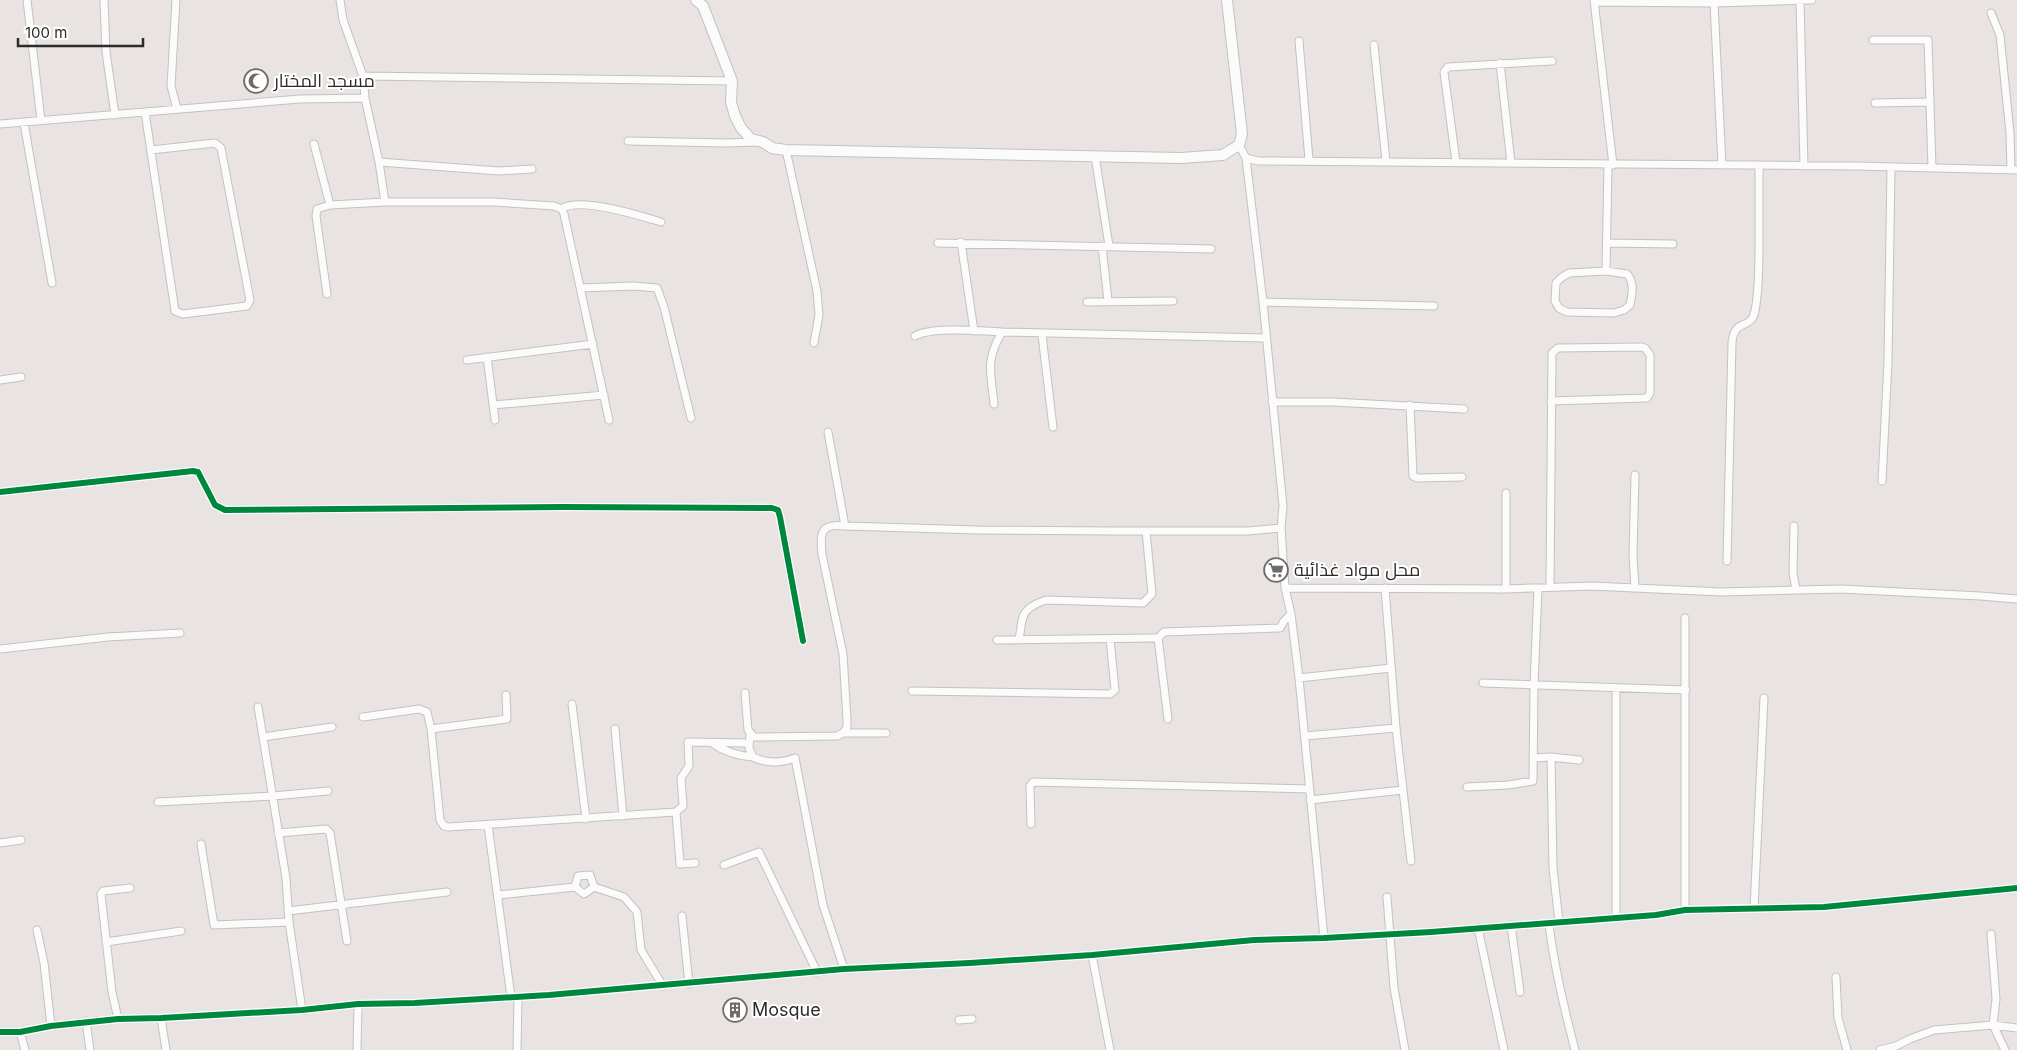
<svg xmlns="http://www.w3.org/2000/svg" width="2017" height="1050" font-family="Inter,Cairo,sans-serif">
  <style>
    .lines { fill: none; stroke-linecap: round; stroke-linejoin: round }
    .street-casing { stroke: #c3c1c2; stroke-width: 9 }
    .secondary-casing { stroke: #c3c1c2; stroke-width: 12 }
    .street { stroke: #fcfbfb; stroke-width: 7 }
    .secondary { stroke: #fcfbfb; stroke-width: 10 }
    .cycleway-casing { stroke: #fff; stroke-width: 9 }
    .cycleway { stroke: #00873e; stroke-width: 6 }
    .labels { text-anchor: middle; stroke-width: 4; stroke-linejoin: round; paint-order: stroke }
    .poi-label { font-size: 18px; fill: #2b2b2b; stroke: #fff; text-anchor: start }
  </style>
  <rect width="100%" height="100%" fill="#e9e4e2"/>
  <g class="lines">
    <g class="street-casing">
      <path id="street" d="M27 0 41 120
        M104 0 106 52 115 115
        M176 0 171 86 177 109
        M1594 0 1613 165
        M1800 1 1804 166
        M1595 2 1714 3 1812 0
        M1714 3 1722 165
        M1991 13 2000 35 2010 133 2011 170
        M1873 40H1928L1932 168
        M1299 41 1309 160
        M1374 45 1386 161
        M1500 63 1511 163
        M363 76 732 81
        M1875 103 1929 102
        M145 112 175 311 183 314 247 306 250 300 221 148 215 143 151 150
        M24 123 52 283
        M0 124 300 99 365 98 363 76 343 20 340 0
        M628 141 726 143 756 142
        M314 144 330 205
        M1239 145 1246 158 1263 302 1283 506 1281 528 1285 588 1291 614 1299 678 1324 938
        M786 150 817 291 819 315 814 343
        M1095 156 1109 246
        M1246 158 1258 161H1272L1856 166 2017 170
        M379 162 499 171 532 169
        M1456 162 1444 72 1448 67 1552 61
        M385 202H494L554 206 562 209 564 214 609 420
        M562 209C578 196 641 216 661 222
        M961 242 974 331
        M938 243 1211 249
        M1607 243 1673 244
        M1102 246 1108 301
        M1606 271 1627 274C1635 283 1632 294 1630 305L1624 310 1614 313 1567 312 1559 308 1555 301 1556 283 1561 278 1569 273Z
        M1606 271 1608 164
        M581 288 633 286 657 288 664 307 691 418
        M327 294 316 216 317 209 330 205 385 202 379 162 365 98
        M1087 302 1173 301
        M1263 302 1434 306
        M1042 335 1053 427
        M915 336C932 326 981 331 1002 332
        M487 357 495 420
        M467 360 593 344
        M0 380 21 377
        M1272 402H1333L1464 409
        M994 404C991 372 985 361 1002 332L1265 338
        M493 405 604 395
        M1410 405 1413 476 1417 478 1462 477
        M828 432 845 526 978 530 1113 531H1248L1281 528
        M1635 475 1633 555 1635 588
        M1882 481 1888 362 1891 167
        M0 492 193 471 198 472 215 505 225 510 562 507 772 508 778 510 780 517 803 641
        M1506 493V589
        M1794 526 1793 573 1796 590
        M1727 561 1732 342C1735 317 1751 331 1755 311 1759 290 1759 267 1759 246 1759 219 1759 192 1759 165
        M1550 587 1552 353 1558 348 1641 347 1645 348 1650 355V393L1647 398 1551 401
        M1285 588 1506 589 1592 586 1721 592 1841 589 1980 596 2017 599
        M1385 588 1396 728 1411 861
        M1158 638 1168 719
        M997 640 1154 638H1158L1164 632 1280 628 1284 621 1291 614
        M1019 640C1023 615 1020 609 1046 600L1143 603 1152 594 1146 531
        M0 649 108 637 180 633
        M1299 678 1391 668
        M1483 683 1686 690
        M1616 688V917
        M912 691 1110 694 1115 690 1110 639
        M745 693 748 730 754 737 837 736 843 733H886
        M572 704 586 819
        M258 707 286 878 289 922 302 1010
        M363 717 419 709 427 712 431 729 440 820 444 826 448 827 676 812 683 806 681 778 689 766 688 742 749 743
        M431 729 507 719 506 695
        M615 729 623 816
        M843 733 847 727V720L843 654 822 554C820 533 820 523 845 526
        M750 734 749 748 753 757C767 764 781 763 795 758L823 905 844 969
        M1305 736 1396 728
        M263 737 332 727
        M712 743C725 752 737 756 753 757
        M1551 757 1553 868 1559 922
        M1533 758 1551 757 1579 760
        M1467 787 1508 785 1533 781 1534 685 1538 588
        M1310 800 1403 790
        M158 802 273 796 328 791
        M676 812 680 864 695 863
        M1031 824 1030 786 1033 782 1309 789
        M488 825 511 997
        M278 833 326 829 330 833 347 941
        M0 843 21 840
        M201 844 214 925 289 922
        M724 865 759 852 817 972
        M590 875 594 887 584 894 575 887 578 876Z
        M594 887 624 897 637 912 641 950 663 986
        M498 895 575 887
        M1387 897 1394 988 1405 1050
        M1754 909 1764 698
        M1685 910V618
        M288 911 447 892
        M682 916 689 984
        M1549 924C1554 967 1564 1008 1575 1050
        M1511 925 1520 992
        M1478 928 1504 1050
        M37 930 44 963 51 1026
        M1991 934 1996 999 1993 1025 2005 1050
        M106 942 181 931
        M1092 955 1110 1050
        M1836 977 1838 1018 1847 1050
        M161 1018 166 1050
        M118 1019 112 992 101 894 103 891 130 888
        M959 1020 972 1019
        M86 1021 90 1050
        M0 1032H20L51 1026 118 1019 161 1018 302 1010 358 1004 415 1003 549 995 844 969 970 963 1092 955 1254 940 1324 938 1431 932 1656 915 1685 910 1824 907 2017 888
        M20 1032 25 1050
        M357 1050 358 1004
        M517 1050 518 997
        M1880 1050 1896 1046 1910 1039 1934 1030 1993 1025 2017 1028"/>
    </g>
    <g class="secondary-casing">
      <path id="secondary" d="M696 0 703 6 732 81 731 102 735 116 741 128 751 139 763 142 772 148 786 150 1181 158 1223 155 1239 145 1242 134 1227 0"/>
    </g>
    <use href="#street" class="street"/>
    <use href="#secondary" class="secondary"/>
    <g class="cycleway-casing">
      <path id="cycleway" d="M0 492 193 471 198 472 215 505 225 510 562 507 772 508 778 510 780 517 803 641
        M0 1032H20L51 1026 118 1019 161 1018 302 1010 358 1004 415 1003 549 995 844 969 970 963 1092 955 1254 940 1324 938 1431 932 1656 915 1685 910 1824 907 2017 888"/>
    </g>
    <use href="#cycleway" class="cycleway"/>
  </g>
  <defs>
    <g id="mosque-ring" transform="scale(1.25)"><circle r="9.5" fill="#fff" stroke="#6e6c6b" stroke-width="1.5"/><path d="M3.5-4.9A6 6 0 1 0 3.5 4.9A5 5 0 1 1 3.5-4.9Z" fill="#6e6c6b"/></g>
    <g id="supermarket-ring" transform="scale(1.25)"><circle r="9.5" fill="#fff" stroke="#6e6c6b" stroke-width="1.5"/><path d="M-6-5.5h2.5l.6 2H6L4.5 2H-2.5L-4.4-4H-6ZM-1.5 3.2a1.3 1.3 0 1 0 .1 0ZM3 3.2a1.3 1.3 0 1 0 .1 0Z" fill="#6e6c6b"/></g>
    <g id="building-ring" transform="scale(1.25)"><circle r="9.5" fill="#fff" stroke="#6e6c6b" stroke-width="1.5"/><path d="M-4-6H4V6H1V3H-1V6H-4ZM-2.5-4.3h1.7v1.8h-1.7ZM.8-4.3h1.7v1.8H.8ZM-2.5-1h1.7V.8h-1.7ZM.8-1h1.7V.8H.8Z" fill="#6e6c6b"/></g>
  </defs>
  <g fill-rule="evenodd">
    <use href="#mosque-ring" x="256" y="81"/>
    <use href="#supermarket-ring" x="1276" y="570"/>
    <use href="#building-ring" x="735" y="1010"/>
  </g>
  <g class="labels">
    <g class="poi-label">
      <text x="274" y="87">مسجد المختار</text>
      <text x="1294" y="576">محل مواد غذائية</text>
      <text x="752" y="1016">Mosque</text>
    </g>
  </g>
  <path d="M18 38v8h125v-8" fill="none" stroke="#2b2b2b" stroke-width="2.5"/>
  <text x="25" y="38" font-size="15" fill="#2b2b2b" stroke="#ffffff" stroke-width="4" paint-order="stroke">100 m</text>
</svg>
